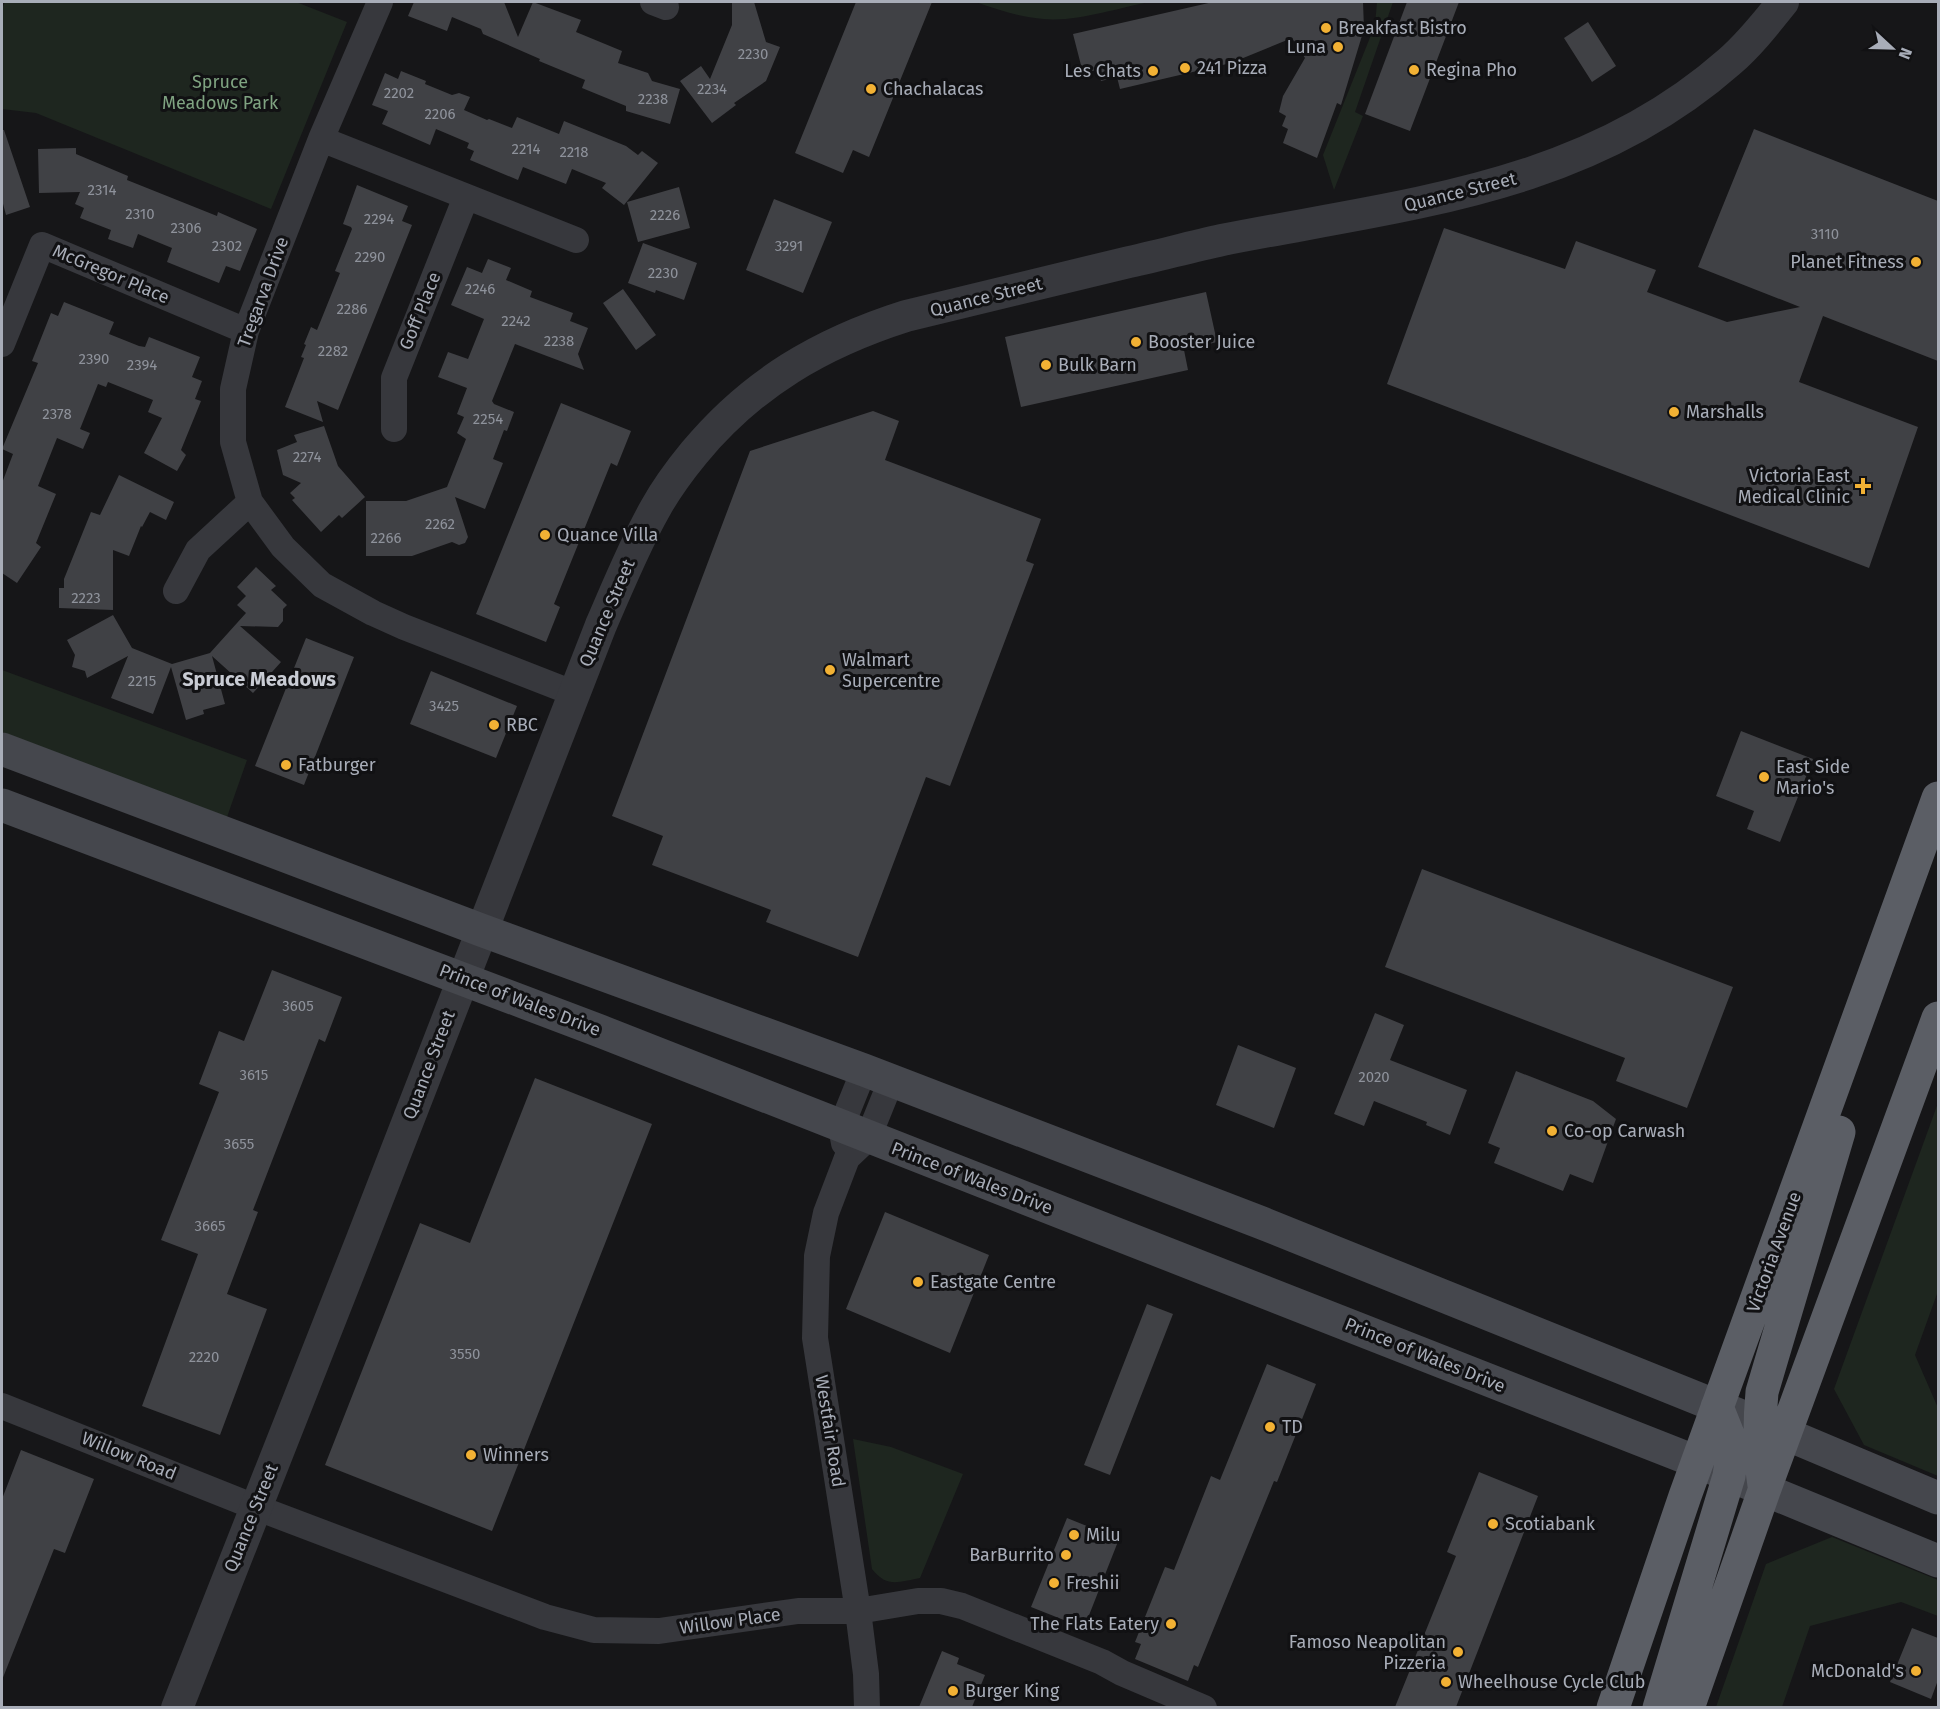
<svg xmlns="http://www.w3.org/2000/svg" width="1940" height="1709" font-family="'Fira Sans',sans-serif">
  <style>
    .green { fill: #1e261f }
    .building { fill: #404145 }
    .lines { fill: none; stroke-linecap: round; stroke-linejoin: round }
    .minor { stroke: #37383d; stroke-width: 26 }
    .tertiary { stroke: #37383d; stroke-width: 32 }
    .secondary { stroke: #45474d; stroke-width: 33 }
    .trunk { stroke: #5b5e65; stroke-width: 33 }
    .poi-dot { fill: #f2b134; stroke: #111113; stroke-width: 2 }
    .labels { text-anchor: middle; stroke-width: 6; stroke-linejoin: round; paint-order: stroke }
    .number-label { font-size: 15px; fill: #8e929b }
    .poi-label { font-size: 18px; fill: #a8adb8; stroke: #111113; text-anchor: start }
    .park-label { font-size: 18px; fill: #7fa381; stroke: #111113 }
    .street-label { font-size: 18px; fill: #a8adb8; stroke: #111113 }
    .neighbourhood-label { font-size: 20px; font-weight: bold; fill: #c9ccd4; stroke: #111113 }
  </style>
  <rect width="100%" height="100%" fill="#161618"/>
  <path class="green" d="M5 2H296L347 22 271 209 36 113 2 109V9Z
    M976 2H1150C1117 8 1077 22 1044 19 1020 17 998 10 976 2Z
    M1377 2H1393L1355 112 1363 116 1334 190 1323 155 1375 25Z
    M2 670 247 760 227 817 2 732Z
    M1938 1103V1291L1915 1355 1938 1408V1476L1864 1445 1834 1389Z
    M853 1439 891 1447 963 1474 920 1578C898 1582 887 1588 872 1569Z
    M1832 1537 1938 1580V1616L1901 1602 1810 1626 1782 1707H1716L1766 1564Z"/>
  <path class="building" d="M414 2H504L518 37 533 2 581 20 576 32 622 51 618 63 648 73 652 81 680 89 670 124 626 111V106L582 88 585 80 539 61 540 59 483 34 481 29 452 17 447 31 408 16Z
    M732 2H754L766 42 780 47 766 81 734 103 736 105 712 123 680 81 701 66 710 79 732 25Z
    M856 2H932L869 157 853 150 843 173 795 153Z
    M1213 2H1363L1364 29 1341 105 1337 103 1317 158 1283 143 1288 129 1282 126 1286 116 1279 112 1283 96 1305 58 1292 38 1231 63 1120 89 1117 77 1101 81 1098 70 1083 73 1073 34Z
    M1407 2H1459L1410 131 1365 114Z
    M1588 22 1616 66 1592 82 1564 38Z
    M401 71 426 81 425 84 452 95 459 93 470 97 464 110 487 120 489 119 512 128 517 117 559 134 564 121 626 146 638 155 642 151 658 163 624 205 602 188 606 183 572 169 566 184 523 167 518 180 470 160 474 151 467 148 469 143 436 129 430 145 382 124 388 111 372 105 385 73 398 79Z
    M1754 129 1938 201V361L1823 316 1799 382 1918 427 1869 568 1387 384 1444 228 1565 269 1576 241 1656 270 1647 292 1727 322 1800 307 1698 267Z
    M2 130H4L30 207 6 215 2 200Z
    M76 148V154L128 176 127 180 217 216 218 212 257 229 240 271 226 266 219 283 167 262 172 248 138 234 133 248 108 239 111 230 80 218 84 208 75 204 80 192 39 193 38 149Z
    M357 185 408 206 402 221 412 225 338 410 317 401 323 422 285 407 304 358 301 357 306 345 304 344 311 327 317 330 340 273 335 271 352 229 351 227 343 224Z
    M679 187 690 228 638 242 627 202Z
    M774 199 832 222 803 293 746 270Z
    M643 243 697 263 684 300 656 290 655 293 628 283Z
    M488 259 511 268 506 280 532 291 530 297 573 313 570 321 588 328 578 354 584 370 515 344 492 401 494 404 514 412 507 431 504 430 493 459 503 463 485 509 455 497 468 537 465 543 459 545 452 542 412 556H366V501H406L447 487 466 439 457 433 464 417 457 414 467 388 438 377 448 352 468 359 484 319 451 305 467 267 482 273Z
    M623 289 656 335 636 350 603 303Z
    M1206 292 1217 342 1184 350 1188 370 1021 407 1005 337Z
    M64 302 114 322 109 334 139 346 145 347 149 337 200 357 192 377 202 381 195 399 201 401 181 450 186 455 177 471 144 453 162 418 148 412 153 400 108 382 106 387 98 384 80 429 90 433 83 449 57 438 38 486 56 494 36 543 41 547 17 583 2 573V483L13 454 2 449 38 363 32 361 51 313 58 316Z
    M561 403 631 431 617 466 611 463 554 604 560 607 546 642 476 614Z
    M873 411 899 421 885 460 1041 519 1026 561 1034 564 950 786 926 777 858 957 766 922 771 910 652 865 663 836 612 816 750 451Z
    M324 426 338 466 365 497 342 518 339 515 321 532 292 500 295 498 290 493 301 483 283 475 277 450 297 442 294 435Z
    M119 475 174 502 166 520 150 512 142 527 141 526 129 556 113 550V610L59 608V588H64V579L91 512 100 515Z
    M256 567 276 586 271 590 287 605 283 609V621L278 627 240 626 281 662 253 693 212 656 225 704 203 710 204 714 186 720 171 667 153 714 111 698 128 656 87 678 85 671 72 667 75 655 67 640 113 615 132 648 172 664 210 653 246 613 237 605 246 596 237 587Z
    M306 638 354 657 304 785 255 766Z
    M431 671 517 706 496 758 410 724Z
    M1741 731 1813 759 1780 842 1747 829 1754 811 1716 796Z
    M1422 869 1733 987 1687 1108 1616 1081 1625 1058 1385 967Z
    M272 970 342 997 325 1042 319 1039 253 1210 258 1212 227 1294 267 1309 220 1435 142 1406 198 1254 161 1240 219 1092 199 1084 219 1031 244 1041Z
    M1375 1013 1404 1025 1390 1060 1467 1090 1450 1135 1426 1125 1427 1122 1374 1101 1364 1126 1334 1114Z
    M1238 1045 1296 1068 1274 1128 1216 1105Z
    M1516 1071 1593 1101 1616 1119 1593 1183 1570 1174 1563 1191 1494 1163 1500 1148 1488 1143Z
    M535 1078 652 1124 492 1531 325 1465 420 1223 470 1243Z
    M885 1212 989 1255 950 1353 846 1309Z
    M1147 1304 1173 1314 1110 1475 1084 1465Z
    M1267 1364 1316 1384 1277 1482 1274 1481 1198 1667 1194 1665 1188 1681 1135 1659 1141 1644 1135 1642 1165 1567 1174 1570 1211 1476 1220 1480Z
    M21 1450 94 1479 65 1553 54 1549 2 1680V1499Z
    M1479 1472 1538 1496 1456 1707H1395L1456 1556 1447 1552Z
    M1067 1518 1119 1539 1084 1628 1031 1607Z
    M1912 1628 1938 1638V1680L1931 1699 1890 1682Z
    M942 1651 959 1658 957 1664 985 1675 972 1707H919Z"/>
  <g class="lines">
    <path class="minor" d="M380 2 321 139 246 331 233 389V442L250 502 283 547 322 585 373 613 404 627 573 693
      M653 2 666 7
      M321 139 576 240
      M2 344 42 245 246 331
      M394 429V378L466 197
      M176 591 198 550 250 502
      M844 1143 841 1127 864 1070
      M2 1406 255 1507 545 1617 594 1630 659 1631 798 1611H858L918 1601H941L962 1606 1102 1662 1122 1673 1204 1708
      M867 1708 866 1674 858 1611 815 1338 817 1256 826 1213 847 1158 868 1138 891 1081"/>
    <path class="tertiary" d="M177 1708 362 1239 601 625C618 586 634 546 655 509 666 489 680 470 694 453 752 383 821 343 906 316 979 299 1052 281 1125 263 1157 256 1190 247 1222 240 1403 204 1584 190 1729 62 1749 45 1767 22 1783 2"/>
    <path class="secondary" d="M2 749 481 930 864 1070 1262 1223 1786 1434 1938 1498
      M2 805 600 1031 1697 1462 1938 1561"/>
    <path class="trunk" d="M1764 1485C1759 1454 1759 1424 1762 1392L1839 1132
      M1613 1708 1685 1496 1938 798
      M1659 1708 1729 1476 1733 1447 1717 1407
      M1688 1708 1764 1491 1938 1018"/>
  </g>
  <g class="poi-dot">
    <circle cx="1326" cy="28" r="6"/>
    <circle cx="1338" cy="47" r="6"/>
    <circle cx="1185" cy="68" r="6"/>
    <circle cx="1414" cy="70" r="6"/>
    <circle cx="1153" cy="71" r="6"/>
    <circle cx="871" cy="89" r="6"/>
    <circle cx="1916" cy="262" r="6"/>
    <circle cx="1136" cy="342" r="6"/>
    <circle cx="1046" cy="365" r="6"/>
    <circle cx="1674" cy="412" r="6"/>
    <path d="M1860 477h6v6h6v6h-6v6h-6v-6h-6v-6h6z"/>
    <circle cx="545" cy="535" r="6"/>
    <circle cx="830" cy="670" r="6"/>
    <circle cx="494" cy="725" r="6"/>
    <circle cx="286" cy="765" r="6"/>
    <circle cx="1764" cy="777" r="6"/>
    <circle cx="1552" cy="1131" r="6"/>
    <circle cx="918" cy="1282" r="6"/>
    <circle cx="1270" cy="1427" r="6"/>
    <circle cx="471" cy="1455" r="6"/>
    <circle cx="1493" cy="1524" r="6"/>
    <circle cx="1074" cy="1535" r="6"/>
    <circle cx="1066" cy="1555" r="6"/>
    <circle cx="1054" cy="1583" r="6"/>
    <circle cx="1171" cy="1624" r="6"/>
    <circle cx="1458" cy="1652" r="6"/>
    <circle cx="1916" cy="1671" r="6"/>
    <circle cx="1446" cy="1682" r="6"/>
    <circle cx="953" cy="1691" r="6"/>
  </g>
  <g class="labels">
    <g class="number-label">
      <text x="753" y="59">2230</text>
      <text x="712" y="94">2234</text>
      <text x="399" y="98">2202</text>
      <text x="653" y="104">2238</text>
      <text x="440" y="119">2206</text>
      <text x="526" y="154">2214</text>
      <text x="574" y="157">2218</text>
      <text x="102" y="195">2314</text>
      <text x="140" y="219">2310</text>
      <text x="665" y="220">2226</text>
      <text x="379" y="224">2294</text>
      <text x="186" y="233">2306</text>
      <text x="1825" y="239">3110</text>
      <text x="227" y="251">2302</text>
      <text x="789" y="251">3291</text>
      <text x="370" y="262">2290</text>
      <text x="663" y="278">2230</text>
      <text x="480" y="294">2246</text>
      <text x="352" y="314">2286</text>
      <text x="516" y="326">2242</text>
      <text x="559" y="346">2238</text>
      <text x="333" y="356">2282</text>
      <text x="94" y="364">2390</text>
      <text x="142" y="370">2394</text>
      <text x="57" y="419">2378</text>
      <text x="488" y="424">2254</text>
      <text x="307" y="462">2274</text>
      <text x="440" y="529">2262</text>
      <text x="386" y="543">2266</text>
      <text x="86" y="603">2223</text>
      <text x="142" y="686">2215</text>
      <text x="444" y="711">3425</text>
      <text x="298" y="1011">3605</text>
      <text x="254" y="1080">3615</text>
      <text x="1374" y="1082">2020</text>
      <text x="239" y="1149">3655</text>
      <text x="210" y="1231">3665</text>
      <text x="465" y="1359">3550</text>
      <text x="204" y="1362">2220</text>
    </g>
    <g class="poi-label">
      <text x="1338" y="34">Breakfast Bistro</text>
      <text x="1326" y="53" text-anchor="end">Luna</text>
      <text x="1197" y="74">241 Pizza</text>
      <text x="1426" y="76">Regina Pho</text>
      <text x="1141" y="77" text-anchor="end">Les Chats</text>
      <text x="883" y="95">Chachalacas</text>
      <text x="1904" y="268" text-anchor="end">Planet Fitness</text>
      <text x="1148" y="348">Booster Juice</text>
      <text x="1058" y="371">Bulk Barn</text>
      <text x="1686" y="418">Marshalls</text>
      <text x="1850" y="482" text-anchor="end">Victoria East<tspan x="1850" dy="21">Medical Clinic</tspan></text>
      <text x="557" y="541">Quance Villa</text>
      <text x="842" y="666">Walmart<tspan x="842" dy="21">Supercentre</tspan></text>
      <text x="506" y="731">RBC</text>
      <text x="298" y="771">Fatburger</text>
      <text x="1776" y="773">East Side<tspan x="1776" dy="21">Mario's</tspan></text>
      <text x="1564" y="1137">Co-op Carwash</text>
      <text x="930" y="1288">Eastgate Centre</text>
      <text x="1282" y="1433">TD</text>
      <text x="483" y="1461">Winners</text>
      <text x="1505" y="1530">Scotiabank</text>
      <text x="1086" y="1541">Milu</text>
      <text x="1054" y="1561" text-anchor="end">BarBurrito</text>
      <text x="1066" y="1589">Freshii</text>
      <text x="1159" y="1630" text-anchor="end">The Flats Eatery</text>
      <text x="1446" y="1648" text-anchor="end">Famoso Neapolitan<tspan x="1446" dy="21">Pizzeria</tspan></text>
      <text x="1904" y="1677" text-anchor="end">McDonald's</text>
      <text x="1458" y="1688">Wheelhouse Cycle Club</text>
      <text x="965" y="1697">Burger King</text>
    </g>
    <g class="park-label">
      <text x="220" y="88">Spruce<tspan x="220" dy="21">Meadows Park</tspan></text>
    </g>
    <g class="street-label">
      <text transform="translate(1460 192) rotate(-14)" y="6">Quance Street</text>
      <text transform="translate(111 274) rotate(23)" y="6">McGregor Place</text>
      <text transform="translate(263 292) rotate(-70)" y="6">Tregarva Drive</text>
      <text transform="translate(986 297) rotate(-14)" y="6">Quance Street</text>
      <text transform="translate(420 311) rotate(-68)" y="6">Goff Place</text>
      <text transform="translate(607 613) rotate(-67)" y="6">Quance Street</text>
      <text transform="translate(520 1000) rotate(21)" y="6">Prince of Wales Drive</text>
      <text transform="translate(429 1065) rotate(-69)" y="6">Quance Street</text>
      <text transform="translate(972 1178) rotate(21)" y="6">Prince of Wales Drive</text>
      <text transform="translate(1774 1252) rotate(-70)" y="6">Victoria Avenue</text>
      <text transform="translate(1425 1355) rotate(22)" y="6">Prince of Wales Drive</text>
      <text transform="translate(830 1431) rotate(81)" y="6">Westfair Road</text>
      <text transform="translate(129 1456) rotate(22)" y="6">Willow Road</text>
      <text transform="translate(251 1518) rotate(-68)" y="6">Quance Street</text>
      <text transform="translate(730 1621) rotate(-8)" y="6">Willow Place</text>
    </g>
    <g class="neighbourhood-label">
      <text x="259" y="686">Spruce Meadows</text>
    </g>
  </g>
  <rect width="1940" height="1709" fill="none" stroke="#a8adb8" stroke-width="6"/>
  <g transform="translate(1892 48) rotate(112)" stroke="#111113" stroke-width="4.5" paint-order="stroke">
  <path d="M0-4.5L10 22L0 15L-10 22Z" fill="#a8adb8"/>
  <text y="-9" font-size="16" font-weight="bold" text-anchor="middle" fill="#a8adb8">N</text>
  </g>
</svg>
